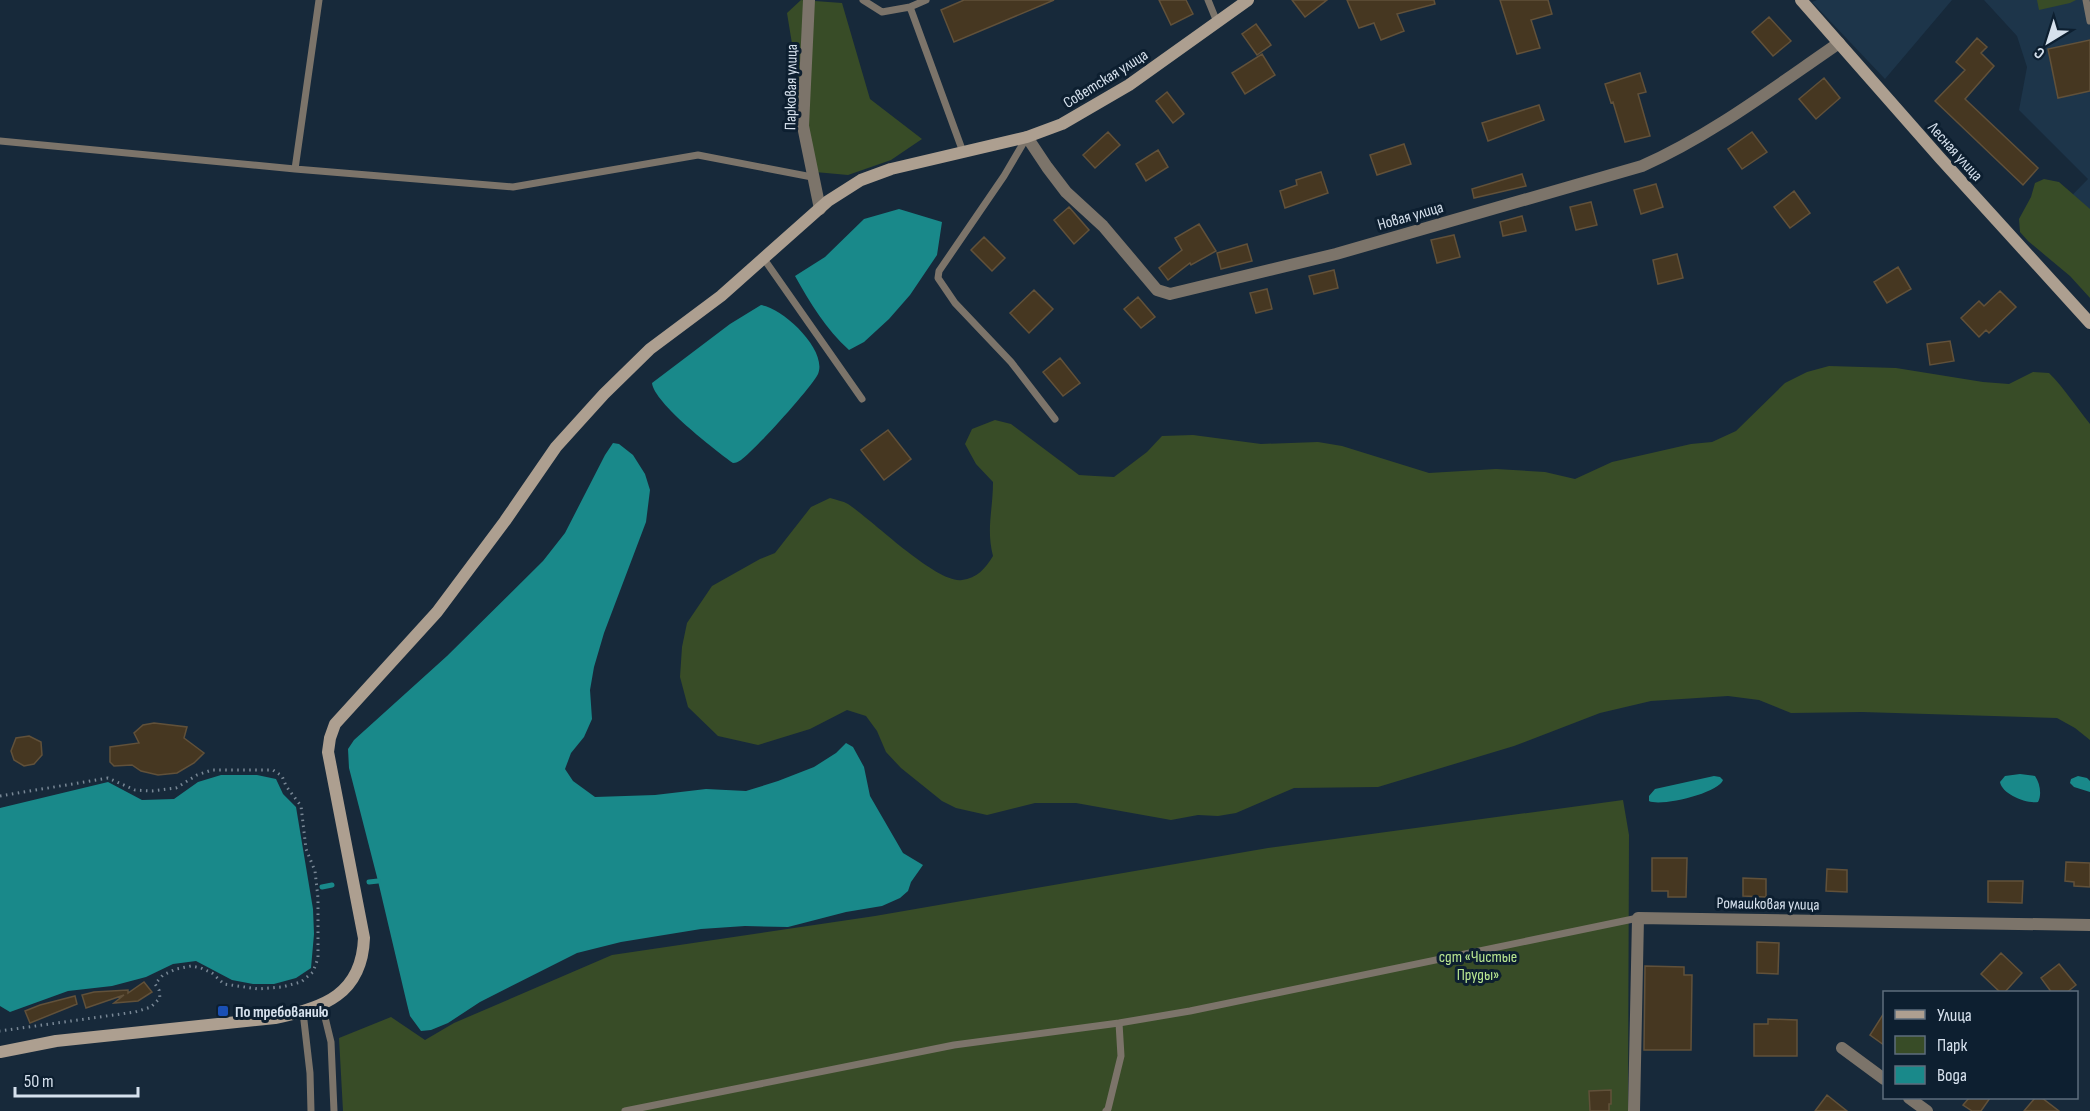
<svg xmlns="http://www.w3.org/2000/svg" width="2090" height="1111" font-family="'Sofia Sans Condensed',sans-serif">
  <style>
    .built { fill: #1d354a }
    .green { fill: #384c27 }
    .water { fill: #19898a }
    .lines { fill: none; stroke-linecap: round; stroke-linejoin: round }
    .stream { stroke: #19898a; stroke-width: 5 }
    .building { fill: #463721; stroke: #61513a; stroke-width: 1.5 }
    .path { stroke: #788795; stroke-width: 3; stroke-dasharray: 1.5 4.5; stroke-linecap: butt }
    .service { stroke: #7c746a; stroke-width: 7 }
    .minor { stroke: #7c746a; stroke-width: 12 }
    .secondary { stroke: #ad9f90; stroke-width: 12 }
    .transit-dot { fill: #1a4fb4; stroke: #0d1f30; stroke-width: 2 }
    .labels { text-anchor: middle; stroke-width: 6; stroke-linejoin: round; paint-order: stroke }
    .street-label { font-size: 16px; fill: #d6e1ed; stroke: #0d1f30 }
    .park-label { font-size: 16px; fill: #b9e791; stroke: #0d1f30 }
    .poi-label { font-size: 16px; font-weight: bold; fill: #d6e1ed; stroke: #0d1f30; text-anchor: start }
  </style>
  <rect width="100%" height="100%" fill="#17293a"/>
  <path class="built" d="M1817 0H1952L1885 79 1812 2Z
    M1984 0H2090V283L2037 231 2088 179 2019 110 2027 67 2017 36Z"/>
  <path class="green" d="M801 0 842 3 870 99 922 139 891 160 848 175 815 172 793 110 794 56 787 13Z
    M2037 0H2076L2070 3 2039 10Z
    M2044 179 2059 182 2090 209V298L2070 276 2028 241 2020 232 2019 219 2031 197 2035 183Z
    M1829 366 1896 368 1983 382 2009 384 2033 372 2049 373C2065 389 2076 407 2090 424V740L2075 728 2057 718 1862 712 1791 713 1759 700 1728 696 1651 701 1600 713 1514 746 1378 787 1294 788 1236 813 1218 816 1198 815 1171 820 1076 803H1035L987 815 956 808 942 801 901 768 886 752 877 731 866 716 847 710 810 729 758 745 718 736 688 707 680 677 682 647 687 623 712 586 760 559 775 553 811 507 830 498C836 500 843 501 848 504 871 519 937 584 962 580 977 578 985 569 993 556 986 529 993 510 993 482L976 464 965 444 972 429 995 420 1011 424 1079 475 1095 476 1114 477 1147 452 1162 436 1193 435 1261 444 1318 442 1342 446 1429 473 1496 469 1545 472 1575 479 1612 462 1691 444 1712 442 1736 431 1785 383 1807 372Z
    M1623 800 1629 835 1628 1111H343L339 1038 391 1017 425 1040 454 1023 612 955 875 916 1268 848Z"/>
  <path class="water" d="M899 209 942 222 937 255 910 295 889 319 864 342 849 350C826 329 810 303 795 276L825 257 864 219Z
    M761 305C783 308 828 350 818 374 812 387 754 451 741 460 738 462 736 463 733 463 715 450 654 403 652 383L730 324Z
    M613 443 619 444 633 455 645 474 650 490 646 522 604 633 594 667 590 690 592 719 584 737 571 753 565 769 573 781 595 797 655 795 706 789 746 791 778 781 814 767 836 753 846 743 853 747 864 767 870 796 903 853 923 865 911 882 908 891 900 898 882 906 846 912 788 927 745 926 701 929 621 942 577 953 480 1002 448 1023 431 1030 421 1031 410 1016 407 1004 378 881 349 768 348 749 354 740 447 656 543 561 565 533 605 455Z
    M2020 774 2035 776C2040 783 2042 795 2038 802 2026 804 2002 794 2000 782L2005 776Z
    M221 775H257L276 779 283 794 296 807 313 909 314 934 311 968 296 978 274 984H253L232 980 196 961 173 964 146 977 112 986 68 991 10 1012 0 1006V808L108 782 142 800 174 799 198 782Z
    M1714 776 1720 777 1723 780C1719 793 1661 807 1649 801V796L1655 789Z
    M2078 776 2087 778 2090 781V792L2074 787 2070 783 2071 779Z"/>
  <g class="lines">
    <path class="stream" d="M369 882 378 881
      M322 887 332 885"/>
  </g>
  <path class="building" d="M964 0H1054L954 42 941 10Z
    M1159 0H1186L1193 14 1171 25Z
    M1292 0H1327L1305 17Z
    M1347 0H1434L1435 4 1397 14 1404 31 1381 40 1374 23 1359 28Z
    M1500 0H1548L1552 14 1531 20 1540 48 1517 54Z
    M1769 17 1791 41 1773 56 1752 32Z
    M1256 24 1271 45 1257 55 1242 34Z
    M1977 38 1987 47 1981 53 1994 66 1965 99 2038 168 2023 185 1935 101 1965 70 1956 62Z
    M2090 40V91L2058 98 2048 49Z
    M1262 54 1275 75 1245 94 1232 73Z
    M1640 73 1646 92 1638 94 1650 136 1625 142 1613 102 1611 103 1605 84Z
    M1824 78 1840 98 1816 119 1799 99Z
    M1167 92 1184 114 1173 123 1156 101Z
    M1539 105 1544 120 1488 141 1482 123Z
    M1108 132 1120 145 1095 168 1083 155Z
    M1752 132 1767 152 1742 169 1728 149Z
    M1404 144 1411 164 1377 175 1370 155Z
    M1158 150 1168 167 1146 181 1136 164Z
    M1321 172 1328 193 1285 208 1280 191 1297 185 1296 180Z
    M1522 174 1526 186 1474 198 1472 189Z
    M1656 184 1663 207 1641 214 1634 190Z
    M1794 191 1810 213 1790 228 1774 207Z
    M1591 202 1597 225 1576 230 1570 207Z
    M1069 207 1089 230 1074 244 1054 220Z
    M1522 216 1526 231 1503 236 1500 222Z
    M1199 224 1216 251 1191 265 1190 263 1168 280 1159 268 1182 250 1175 238Z
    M1454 235 1460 257 1437 263 1431 240Z
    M984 237 1005 258 992 271 971 250Z
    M1247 244 1252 261 1221 269 1217 253Z
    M1677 254 1683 278 1658 284 1653 260Z
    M1898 267 1911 289 1887 303 1874 282Z
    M1334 270 1338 288 1314 294 1309 276Z
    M1267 289 1272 309 1256 313 1250 293Z
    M1034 290 1053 309 1029 333 1010 313Z
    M2000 291 2016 307 1989 333 1986 330 1979 337 1961 318 1979 301 1984 306Z
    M1138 297 1155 317 1141 328 1124 309Z
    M1950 341 1954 361 1930 365 1927 344Z
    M1060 358 1080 383 1063 396 1043 372Z
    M888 430 911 459 884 480 861 450Z
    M154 723 187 727 184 738 204 753 194 763 177 773 158 775 141 771 132 765 114 766 110 762V747L139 743 134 733 143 725Z
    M29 736 41 742 42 755 34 764 24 766 14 760 11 751 16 738Z
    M1652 858H1687L1686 897H1668V891H1652Z
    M2066 862 2090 863V887L2074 886V882L2065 881Z
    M1827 869 1847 870V892L1826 891Z
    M1743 878 1766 879V897L1743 896Z
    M1988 881H2023L2022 903 1988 902Z
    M1757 942 1779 943 1778 974 1757 973Z
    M2001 953 2022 973 2004 993H2001L1981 974Z
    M2059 964 2076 985 2066 993H2052L2041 978Z
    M1645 966 1684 967V975H1692L1691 1050H1644Z
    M144 982 152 992 138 1001 114 1003 124 995 86 1008 82 995 94 992 128 990V993Z
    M75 996 77 1004 30 1023 25 1011 40 1005Z
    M1884 1013V1045L1870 1035Z
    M1768 1019 1797 1020V1056H1754V1024H1768Z
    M1611 1090V1104H1609V1111H1590L1589 1091Z
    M1827 1095 1847 1111H1815Z
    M1969 1098H1990L1981 1111H1972L1963 1105Z
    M2035 1098H2042L2059 1111H2024Z"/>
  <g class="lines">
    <path class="path" d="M0 796 108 778 135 790 152 791 176 788 197 775 212 770H273L282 776 286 786 301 806 306 849 315 871 318 898V958L313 972 301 982 282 987 258 989 224 984 212 973 201 968 191 966 176 969 163 975 155 984 159 990 160 998 151 1007 135 1012 0 1031"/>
    <path class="service" d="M863 0 882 12 910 7 926 0
      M1208 0 1217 22
      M2086 0 2090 21
      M910 7 963 152
      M1027 137 1004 176 939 271 938 278 955 303 1011 362 1055 419
      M0 141 295 169 513 187 698 155 812 177
      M295 169 319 0
      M764 259 862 399
      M322 1005 331 1042 334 1111
      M303 1012 310 1073 311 1111
      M625 1111 954 1045 1119 1023 1190 1011 1638 918
      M1106 1111 1108 1109 1121 1056 1119 1023"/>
    <path class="minor" d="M809 0 803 126 820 209
      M1027 137 1047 167 1066 192 1103 226 1157 290 1170 294 1336 254 1642 166C1712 135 1776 86 1839 43
      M1842 1048 1884 1079
      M1909 1098 1927 1111
      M1634 1111 1638 918 2090 925"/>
    <path class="secondary" d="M1801 0 1940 158 2090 323
      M0 1052 56 1041 275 1018C324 1008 362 994 364 938L328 752 330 738 335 724 437 612 505 521 556 447 604 394 650 349 721 296 828 201 861 180 891 169 1027 137 1062 124 1129 85 1248 0"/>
  </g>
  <rect class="transit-dot" x="217" y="1005" width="12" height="12" rx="3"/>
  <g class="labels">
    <g class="street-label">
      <text transform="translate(1105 78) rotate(-32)" y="6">Советская улица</text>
      <text transform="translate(790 87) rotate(-89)" y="6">Парковая улица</text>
      <text transform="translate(1956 151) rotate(48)" y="6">Лесная улица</text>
      <text transform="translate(1410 215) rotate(-16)" y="6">Новая улица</text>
      <text transform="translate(1768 903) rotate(1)" y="6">Ромашковая улица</text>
    </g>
    <g class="park-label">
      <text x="1478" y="962">сдт «Чистые<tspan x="1478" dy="18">Пруды»</tspan></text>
    </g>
    <g class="poi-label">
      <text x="235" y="1017">По требованию</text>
    </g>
  </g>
  <rect x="1883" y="991" width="195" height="108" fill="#0d1f30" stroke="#5d6d7c" stroke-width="1.5"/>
  <rect x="1895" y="1010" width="30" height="9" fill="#ad9f90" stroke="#5d6d7c" stroke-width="1.5"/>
  <text x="1937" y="1021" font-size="18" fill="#d6e1ed">Улица</text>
  <rect x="1895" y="1036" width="30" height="18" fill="#384c27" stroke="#5d6d7c" stroke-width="1.5"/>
  <text x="1937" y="1051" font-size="18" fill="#d6e1ed">Парк</text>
  <rect x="1895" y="1066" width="30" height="18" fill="#19898a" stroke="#5d6d7c" stroke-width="1.5"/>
  <text x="1937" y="1081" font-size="18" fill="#d6e1ed">Вода</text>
  <g transform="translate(2048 42) rotate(218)" stroke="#0d1f30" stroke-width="4.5" paint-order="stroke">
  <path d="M0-4.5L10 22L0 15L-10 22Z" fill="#d6e1ed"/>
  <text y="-9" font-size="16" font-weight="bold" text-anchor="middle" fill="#d6e1ed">С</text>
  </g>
  <path d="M15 1087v9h123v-9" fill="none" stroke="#d6e1ed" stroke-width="3"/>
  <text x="24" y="1087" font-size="18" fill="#d6e1ed" stroke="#0d1f30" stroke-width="4.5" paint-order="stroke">50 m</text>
</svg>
